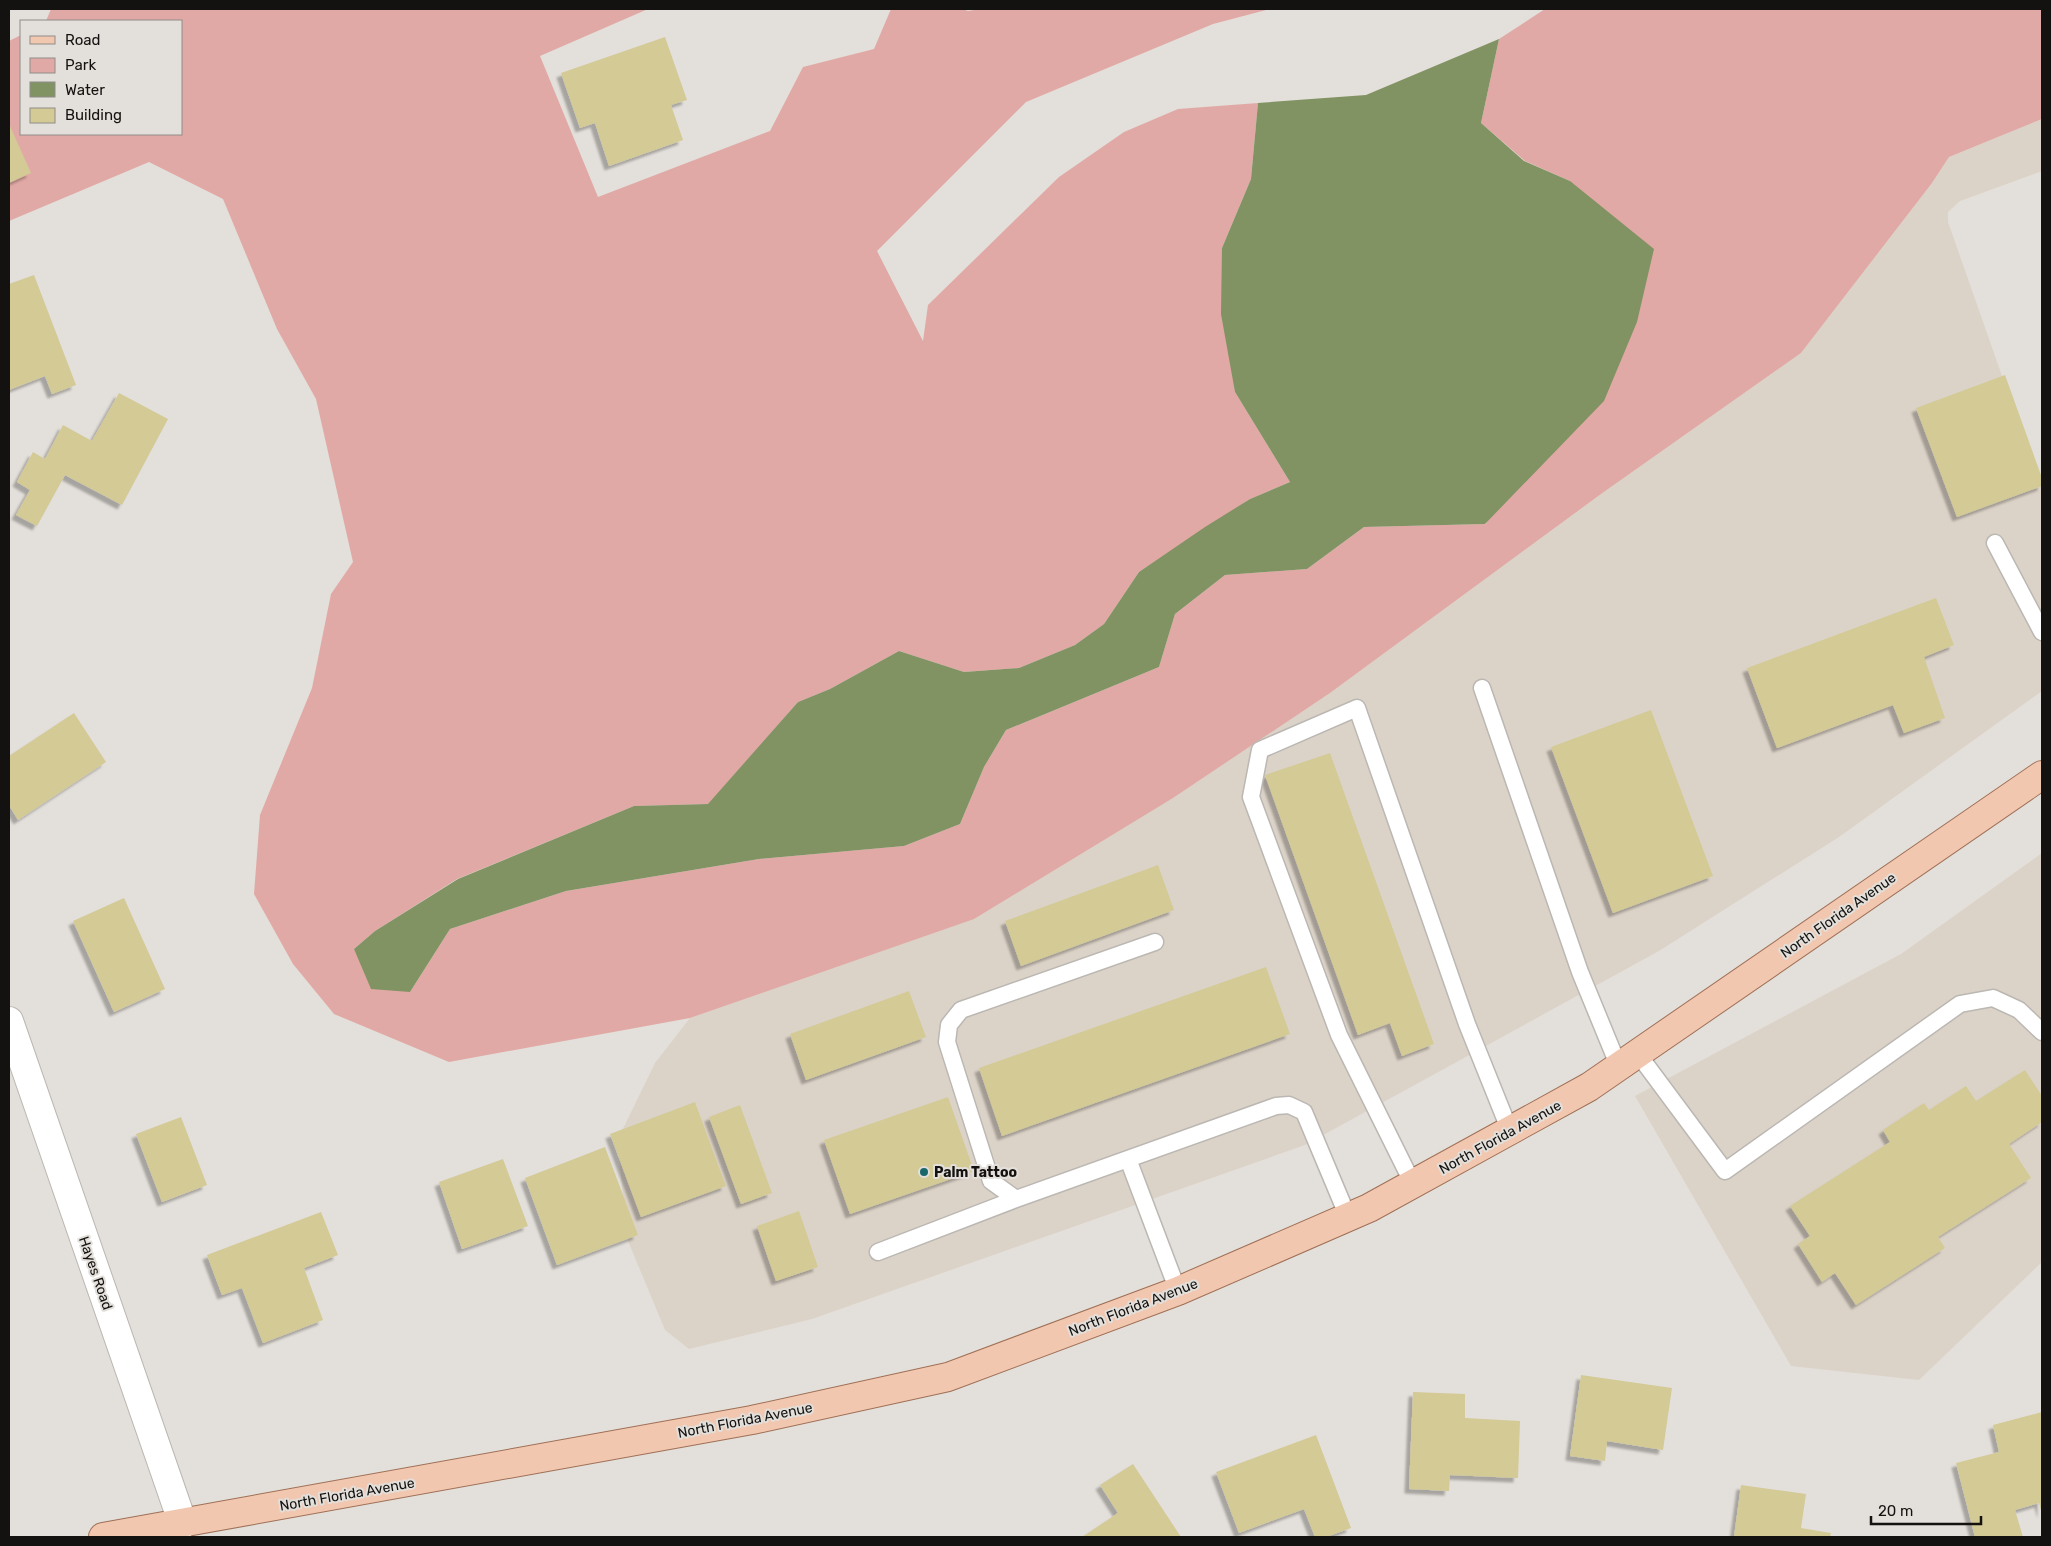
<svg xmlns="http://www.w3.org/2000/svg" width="2051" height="1546" font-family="Rubik,sans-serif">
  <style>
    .built { fill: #dcd3c8 }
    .green { fill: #e1a9a5 }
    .water { fill: #819263 }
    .building { fill: #d3ca96; filter: url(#shadow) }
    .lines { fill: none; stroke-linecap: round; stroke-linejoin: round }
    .service-casing { stroke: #bbb7b2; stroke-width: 19 }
    .minor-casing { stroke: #bbb7b2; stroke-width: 30 }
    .primary-casing { stroke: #9f7056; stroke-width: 30 }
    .service { stroke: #fff; stroke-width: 16 }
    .minor { stroke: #fff; stroke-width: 28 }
    .primary { stroke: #f2c7b0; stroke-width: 28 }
    .poi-dot { fill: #19676b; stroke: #e3dfda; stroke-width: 2 }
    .labels { text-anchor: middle; stroke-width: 4; stroke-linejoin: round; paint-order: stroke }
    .street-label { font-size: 14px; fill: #131210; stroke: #e3dfda }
    .poi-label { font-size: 14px; font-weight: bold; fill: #131210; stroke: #e3dfda; text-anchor: start }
  </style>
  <defs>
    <filter id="shadow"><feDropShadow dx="-4.5" dy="4.5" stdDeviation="1" flood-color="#0004"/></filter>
  </defs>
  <rect width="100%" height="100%" fill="#e3dfda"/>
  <path class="built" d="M2042 119V171L1960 201 1948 212V222L2042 490V691L1839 837 1659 951 1305 1145 812 1319 689 1349 665 1330 628 1241 617 1141 655 1063 690 1018 840 965 1173 798 1330 693 1601 494 1801 353 1932 183 1949 157Z
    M2042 853V1262L1919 1380 1791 1366 1635 1096 1901 954Z"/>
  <path class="green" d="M51 9H648L540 56 598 197 770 131 803 67 874 49 891 9H963L968 11 980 9H1270L1213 24 1026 102 877 251 923 341 928 305 1059 177 1124 132 1178 109 1258 103 1251 179 1222 248 1235 392 1290 482 1250 499 1139 572 1104 624 1075 645 1019 668 964 672 899 651 830 689 798 702 709 804 634 806 457 879 375 931 354 949 410 992 450 929 566 891 759 859 904 846 960 824 984 767 1006 730 1159 667 1175 614 1225 575 1307 569 1364 527 1486 524 1570 181 1525 161 1481 123 1499 39 1545 9H2042V119L1949 157 1932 183 1801 353 1601 494 1330 693 1173 798 974 919 690 1018 449 1062 334 1014 293 964 254 894 260 815 312 688 331 594 353 562 316 399 277 329 223 199 149 162 9 221V41L21 35V134H181V21H46Z"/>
  <path class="water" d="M1499 39 1481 123 1524 161 1570 181 1654 249 1637 322 1604 401 1485 524 1364 527 1307 569 1225 575 1175 614 1159 667 1006 730 984 767 960 824 904 846 759 859 566 891 450 929 410 992 371 989 354 949 375 931 458 879 634 806 708 804 798 702 830 689 899 651 964 672 1019 668 1075 645 1104 624 1139 572 1205 527 1250 499 1290 482 1235 392 1221 314 1222 248 1251 179 1258 103 1366 95Z"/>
  <path class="building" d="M665 37 687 100 671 105 683 140 609 166 595 123 580 128 561 73Z
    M10 126 31 173 9 183V127Z
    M34 275 76 385 52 394 45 376 9 390V284Z
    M2005 375 2042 478V486L1957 517 1916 408Z
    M119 393 168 419 122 505 65 475 37 526 16 515 30 490 17 482 33 452 45 459 63 425 92 441Z
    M1936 598 1954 645 1924 657 1945 718 1904 733 1893 705 1777 748 1747 668Z
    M1651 710 1713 876 1613 913 1551 747Z
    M74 713 106 762 18 820 9 805V756Z
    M1330 753 1434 1044 1402 1056 1390 1023 1358 1035 1265 775Z
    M1158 865 1174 910 1021 966 1005 921Z
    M124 898 165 989 114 1012 73 921Z
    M1266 967 1290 1034 1002 1136 979 1068Z
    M909 991 926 1037 806 1080 790 1034Z
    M2025 1070 2042 1096V1122L2009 1144 2031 1178 1938 1237 1945 1248 1856 1305 1835 1273 1822 1282 1798 1244 1810 1236 1790 1206 1890 1142 1883 1130 1924 1103 1929 1110 1966 1086 1976 1101Z
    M948 1097 974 1171 850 1214 824 1140Z
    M695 1102 726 1186 641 1217 610 1134Z
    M740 1105 772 1193 741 1204 709 1117Z
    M181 1117 207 1185 162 1202 136 1134Z
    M605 1147 638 1235 557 1265 525 1178Z
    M503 1159 528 1226 462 1249 439 1182Z
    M799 1211 818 1267 776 1281 757 1226Z
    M321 1212 338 1255 304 1268 323 1320 263 1343 242 1288 222 1295 207 1255Z
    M1581 1375 1672 1388 1663 1450 1607 1441 1605 1461 1570 1456Z
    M1413 1392 1465 1394V1418L1520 1421 1518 1478 1450 1475 1449 1491 1409 1489Z
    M2042 1412V1514L2039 1503 2015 1510 2023 1537H1975L1956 1463 1999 1452 1993 1425Z
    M1316 1435 1351 1528 1326 1537H1315L1304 1509 1239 1533 1216 1472Z
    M1133 1464 1181 1537H1082L1118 1513 1100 1485Z
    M1741 1485 1806 1494 1801 1528 1831 1533 1830 1537H1734Z"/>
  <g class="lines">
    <g class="service-casing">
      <path id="service" d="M1995 543 2042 632
        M1482 688 1580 972 1619 1067
        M1155 942 961 1010 949 1025 947 1042 991 1181 1016 1199 1276 1106 1289 1105 1304 1112 1348 1217
        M1638 1054 1725 1171 1960 1004 1993 998 2019 1010 2042 1032
        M1128 1159 1178 1291
        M1413 1184 1339 1035 1251 797 1260 750 1357 708 1467 1024 1510 1131
        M878 1252 1016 1199"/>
    </g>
    <g class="minor-casing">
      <path id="minor" d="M9 1021 183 1524"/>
    </g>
    <g class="primary-casing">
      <path id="primary" d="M103 1537 752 1420 948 1377 1178 1291 1369 1208 1589 1087 2042 775"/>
    </g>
    <use href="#service" class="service"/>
    <use href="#minor" class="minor"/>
    <use href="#primary" class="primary"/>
  </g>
  <circle class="poi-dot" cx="924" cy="1172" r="5"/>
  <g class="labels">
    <g class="street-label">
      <text transform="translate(1838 915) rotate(-35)" y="5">North Florida Avenue</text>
      <text transform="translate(1500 1137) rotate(-29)" y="5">North Florida Avenue</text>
      <text transform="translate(96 1273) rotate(71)" y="5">Hayes Road</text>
      <text transform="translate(1133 1307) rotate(-21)" y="5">North Florida Avenue</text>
      <text transform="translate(745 1420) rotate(-11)" y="5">North Florida Avenue</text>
      <text transform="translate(347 1494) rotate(-10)" y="5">North Florida Avenue</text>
    </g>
    <g class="poi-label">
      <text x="934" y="1177">Palm Tattoo</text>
    </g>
  </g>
  <rect width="2051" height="1546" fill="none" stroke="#131210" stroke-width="20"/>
  <rect x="20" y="20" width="162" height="115" fill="#e3dfda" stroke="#908d89"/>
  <rect x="30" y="36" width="25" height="8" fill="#f2c7b0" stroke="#908d89"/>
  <text x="65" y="45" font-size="15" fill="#131210">Road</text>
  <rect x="30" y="58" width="25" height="15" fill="#e1a9a5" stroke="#908d89"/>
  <text x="65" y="70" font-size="15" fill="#131210">Park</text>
  <rect x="30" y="82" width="25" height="15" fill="#819263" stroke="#908d89"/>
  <text x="65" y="95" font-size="15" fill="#131210">Water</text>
  <rect x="30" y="108" width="25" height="15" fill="#d3ca96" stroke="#908d89"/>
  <text x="65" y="120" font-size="15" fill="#131210">Building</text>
  <path d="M1871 1516v8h110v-8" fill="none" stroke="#131210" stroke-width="2.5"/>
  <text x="1878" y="1516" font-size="15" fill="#131210" stroke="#e3dfda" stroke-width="4" paint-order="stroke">20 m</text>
</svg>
